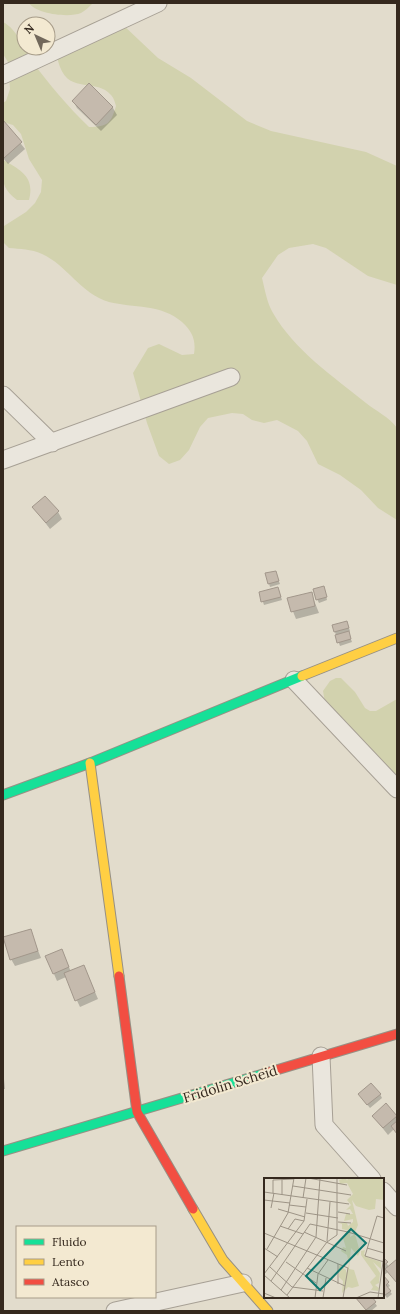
<svg xmlns="http://www.w3.org/2000/svg" width="400" height="1314" font-family="Lora,serif">
  <style>
    .green { fill: #d2d2ae }
    .shadow { fill: #0003 }
    .building { fill: #c5baad; stroke: #a2978b }
    .lines { fill: none; stroke-linecap: round; stroke-linejoin: round }
    .street-casing { stroke: #a7a095; stroke-width: 19 }
    .fast-casing { stroke: #979084; stroke-width: 11 }
    .slow-casing { stroke: #979084; stroke-width: 11 }
    .jam-casing { stroke: #979084; stroke-width: 11 }
    .street { stroke: #eae6dd; stroke-width: 17 }
    .fast { stroke: #16e098; stroke-width: 9 }
    .slow { stroke: #ffcf43; stroke-width: 9 }
    .jam { stroke: #f24e42; stroke-width: 9 }
    .labels { text-anchor: middle; stroke-width: 4; stroke-linejoin: round; paint-order: stroke }
    .street-label { font-size: 14px; fill: #35291e; stroke: #f3e9d1 }
    .inset-road { fill: none; stroke: #9d9486; stroke-width: 1 }
    .view { fill: #0f766e; fill-opacity: 0.15; stroke: #0f766e; stroke-width: 2 }
    .inset-edge { fill: none; stroke: #35291e; stroke-width: 2 }
  </style>
  <rect width="100%" height="100%" fill="#e2dccc"/>
  <path class="green" d="M29 3H93C90 6 85 11 81 13 69 18 36 14 29 3Z
    M3 22C18 30 22 47 31 60 49 84 68 107 89 127 108 127 111 123 116 106 115 103 114 98 111 95 97 78 70 94 60 67 59 64 57 58 57 55 59 43 85 24 96 22 104 21 113 23 121 23L158 58 191 78 247 121 271 131 366 152 397 166V285L368 276 326 248 313 244 289 248 278 255 262 278C265 290 267 303 273 313 295 351 333 376 366 403 376 411 389 417 397 428V520L378 508 361 490 340 475 318 464 307 441 298 431 277 420 264 423 252 420 243 414 232 413 208 418 200 427 189 450 180 460 169 464 159 456 147 423 133 373 148 348 159 344 182 355 194 354C196 341 193 332 182 322 162 304 133 308 109 302 81 294 67 265 42 254 31 249 20 249 9 248L3 242 4 226 26 212 35 203 41 192 42 180 29 159 21 134 13 125 3 122V103L6 101 10 89 8 62 3 54Z
    M3 160C21 170 35 177 29 200H17C0 187 3 180 3 160Z
    M336 678H341L355 692 365 708 370 711H376L397 699V778L327 714 323 691 330 681Z"/>
  <path class="shadow" d="M89 85 113 108 117 115 101 131 77 108 73 101Z
    M3 121 25 149 8 164 3 158Z
    M34 508 58 512 62 519 50 529Z
    M275 572 280 584 270 587 266 574Z
    M324 587 327 600 319 603 317 599Z
    M278 588 282 600 264 605 260 593Z
    M311 593 319 613 296 619 288 599Z
    M348 625 350 631 348 632 352 642 340 646 335 632Z
    M30 930 41 958 15 966 11 959Z
    M62 950 71 972 87 973 98 999 80 1007 66 977 57 981 54 974Z
    M3 1077 4 1079 5 1089H3Z
    M380 1094 382 1098 370 1108 361 1097Z
    M386 1104 397 1116V1134L394 1129 388 1135 373 1116Z
    M383 1258 389 1267 397 1260V1283L388 1272 383 1276Z
    M383 1276 390 1286 387 1288 392 1294 387 1298 383 1293Z
    M356 1297H371L377 1306 371 1311H367Z"/>
  <path class="building" d="M89 83 113 107 96 125 72 101Z
    M3 120 22 142 4 158 3 157Z
    M45 496 59 511 46 523 32 507Z
    M276 571 279 581 268 584 265 573Z
    M324 586 327 597 316 600 313 589Z
    M278 587 281 597 261 602 259 592Z
    M312 592 315 606 291 612 287 598Z
    M347 621 349 628 334 632 332 625Z
    M349 631 351 639 337 643 335 635Z
    M31 929 38 951 10 960 3 937Z
    M62 949 69 967 53 974 45 956Z
    M84 965 95 992 75 1001 64 973Z
    M371 1083 381 1094 367 1105 358 1094Z
    M386 1103 397 1116 383 1128 372 1116Z
    M397 1121V1134L391 1126Z
    M383 1257 388 1262 383 1266Z
    M397 1259V1283L385 1269Z
    M383 1275 389 1282 386 1285 391 1291 385 1295 383 1293Z
    M355 1297H372L376 1302 366 1310Z"/>
  <g class="lines">
    <g class="street-casing">
      <path id="street" d="M3 75 158 3
        M3 395 52 443
        M3 460 231 377
        M294 680 397 789
        M321 1056 324 1125 372 1179
        M383 1191 397 1207
        M115 1311 243 1283"/>
    </g>
    <g class="fast-casing">
      <path id="fast" d="M3 795 90 763 302 676
        M3 1151 263 1074"/>
    </g>
    <g class="slow-casing">
      <path id="slow" d="M302 676 397 638
        M90 763 119 976
        M193 1209 223 1260 268 1311"/>
    </g>
    <g class="jam-casing">
      <path id="jam" d="M119 976 137 1112 193 1209
        M263 1074 397 1034"/>
    </g>
    <use href="#street" class="street"/>
    <use href="#fast" class="fast"/>
    <use href="#slow" class="slow"/>
    <use href="#jam" class="jam"/>
  </g>
  <g class="labels">
    <g class="street-label">
      <text transform="translate(230 1084) rotate(-17)" y="5">Fridolin Scheid</text>
    </g>
  </g>
  <g transform="translate(264 1178)">
    <rect width="120" height="120" fill="#e2dccc"/>
    <path d="M82 0 83 3 84 0H117L120 4V22L112 21 111 31 105 32 92 28 88 22 94 47 91 54 87 50 86 59 91 56 96 74 94 78 87 70 85 91 90 92 95 108 88 110 84 109 78 115 79 103 75 99V87L82 92V96L85 86 83 77 77 73 79 69 82 70 79 60 81 59V55L86 53 78 51V46L75 45H83L84 48 89 44V41L80 43 82 36H89L86 31 82 32 87 27 83 22 89 16 83 5 76 6 75 2ZM101 72 100 76 105 80 117 84V91L109 84 116 95 115 105 111 107 115 110 114 113 107 112 109 109 106 104 112 98 97 77V73Z" fill="#d2d2ae"/>
    <path class="inset-road" d="M44 0 83 7M29 8 87 17M0 14 85 26M9 15V2L30 1M18 17V1M39 20 42 0M0 22 26 25M25 27 42 29M7 30 10 15M14 31 41 39M74 34 86 36M42 35 74 40M120 40 113 38 101 78 120 84M74 44 87 45M16 48 39 56M24 51 31 41 40 43M40 54 82 73M0 55 84 90 79 120M63 63 66 24M0 70 14 79M103 70 120 75M3 71 24 35 30 0M22 84 52 105M6 89 28 109 59 113M43 90 81 108M0 96 40 43 43 21M0 97 26 120M7 103 46 46 84 54 120 65M74 106V86M17 112 52 59 56 0M0 115 12 120M23 117 63 64 73 57V0M51 120 54 96 64 82M59 120 62 100M92 120 106 114 120 116M114 120 120 77"/>
    <path class="view" d="M87 51 102 65 56 112 42 98Z"/>
    <rect width="120" height="120" class="inset-edge"/>
  </g>
  <rect width="400" height="1314" fill="none" stroke="#35291e" stroke-width="8"/>
  <rect x="16" y="1226" width="140" height="72" fill="#f3e9d1" stroke="#a79c89"/>
  <rect x="24" y="1239" width="20" height="6" fill="#16e098" stroke="#a79c89"/>
  <text x="52" y="1246" font-size="12" fill="#35291e">Fluido</text>
  <rect x="24" y="1259" width="20" height="6" fill="#ffcf43" stroke="#a79c89"/>
  <text x="52" y="1266" font-size="12" fill="#35291e">Lento</text>
  <rect x="24" y="1279" width="20" height="6" fill="#f24e42" stroke="#a79c89"/>
  <text x="52" y="1286" font-size="12" fill="#35291e">Atasco</text>
  <g transform="translate(36 36) rotate(316)"><circle r="19" fill="#f3e9d1" stroke="#a79c89"/>
  <path d="M0-3L7 15L0 10L-7 15Z" fill="#72685b"/>
  <text y="-6" font-size="11" font-weight="bold" text-anchor="middle" fill="#35291e">N</text>
  </g>
</svg>
